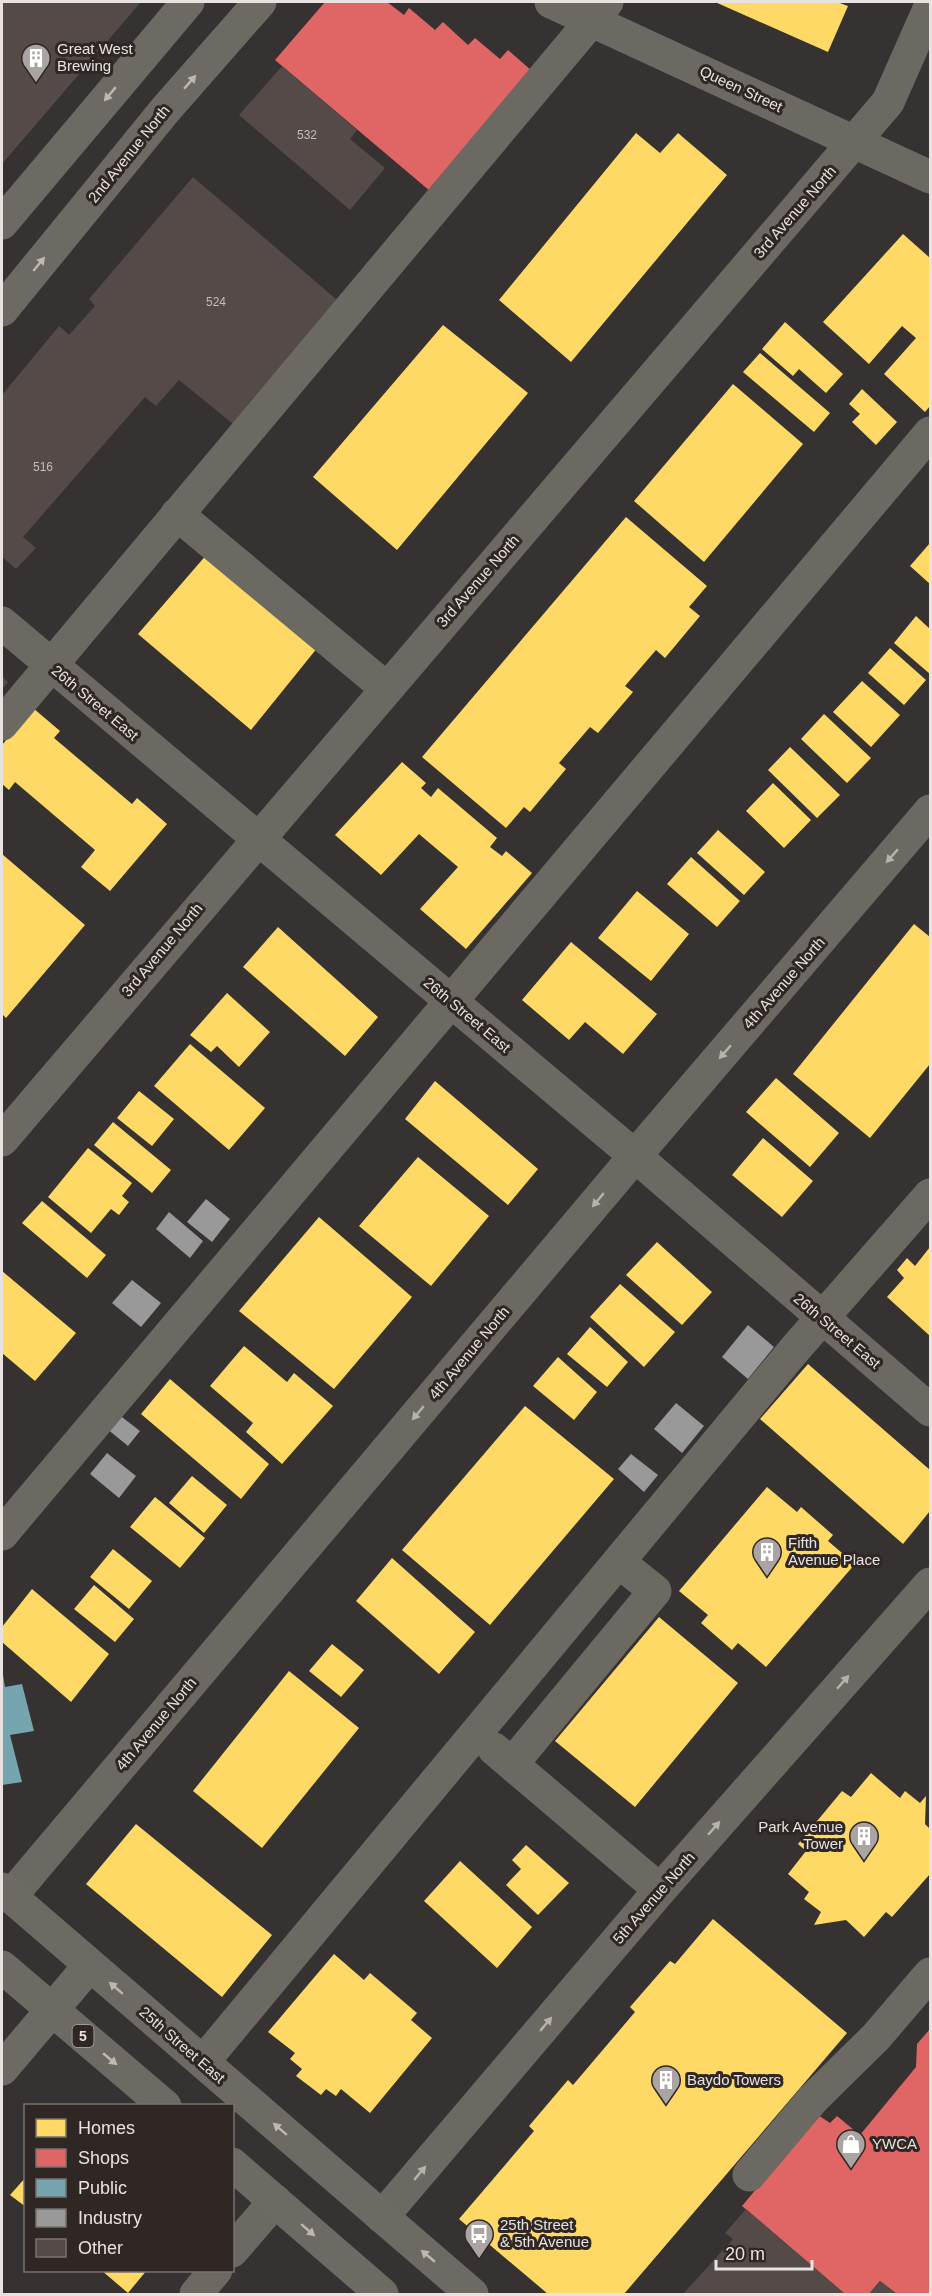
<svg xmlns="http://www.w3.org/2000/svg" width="932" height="2296" font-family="Helvetica,sans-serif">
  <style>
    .homes { fill: #ffd966 }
    .shops { fill: #e06666 }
    .public { fill: #76a5af }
    .industry { fill: #999 }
    .building { fill: #544a47 }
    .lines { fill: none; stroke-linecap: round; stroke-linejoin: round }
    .minor { stroke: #6c6862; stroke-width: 33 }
    .major { stroke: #6d6963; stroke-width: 33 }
    .oneway { fill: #bdb8b5 }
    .oneway2 { fill: #b6b2ae }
    .labels { text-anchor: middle; stroke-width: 6; stroke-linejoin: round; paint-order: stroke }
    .number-label { font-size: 12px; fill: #c3bdba }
    .shield { fill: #2f2724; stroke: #b0aba8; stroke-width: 1.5 }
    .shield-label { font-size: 14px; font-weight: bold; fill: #e8e3e1 }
    .poi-label { font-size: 15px; fill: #e8e3e1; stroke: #2f2724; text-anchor: start }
    .street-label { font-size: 15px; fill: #e8e3e1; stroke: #2f2724 }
  </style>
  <rect width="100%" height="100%" fill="#363231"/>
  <path class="homes" d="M715 2H837L848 6 828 52Z
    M636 133 660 153 678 133 727 175 571 362 499 300Z
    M903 234 930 258V406L925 412 884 374 916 338 902 326 869 364 823 322Z
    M785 322 843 374 826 393 799 369 793 376 762 349Z
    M443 325 528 393 397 550 313 477Z
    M760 353 830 413 814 432 743 372Z
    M733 384 803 444 704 562 634 501Z
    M862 389 897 422 876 445 852 422 860 414 849 404Z
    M626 517 707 586 689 607 700 616 665 658 656 650 625 686 633 692 598 733 590 727 559 763 566 769 530 812 524 807 506 828 422 757Z
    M930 543V584L910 566Z
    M208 553 318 647 251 730 138 634Z
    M916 616 930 629V674L894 643Z
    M890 648 926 680 904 705 868 673Z
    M862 681 900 715 871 747 833 712Z
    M33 708 60 731 54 738 132 804 137 798 167 824 110 891 81 867 95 850 15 782 9 790 2 784V745Z
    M824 714 871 758 847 783 801 739Z
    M790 747 840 795 817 818 768 770Z
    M402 762 426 783 421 788 431 797 438 788 497 838 490 847 502 856 506 851 532 873 466 949 420 909 458 867 419 834 381 875 335 835Z
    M773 783 811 820 784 848 746 811Z
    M718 830 765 872 744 895 697 853Z
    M2 854 85 925 6 1018 2 1014Z
    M691 857 740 901 717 927 667 884Z
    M637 891 689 934 651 981 598 938Z
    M914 924 930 937V1064L870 1138 793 1074Z
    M278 927 378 1017 345 1056 243 967Z
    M571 942 657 1014 623 1054 585 1022 569 1040 522 1000Z
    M227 993 270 1032 239 1067 217 1046 211 1052 190 1035Z
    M190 1044 265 1108 229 1150 154 1086Z
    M776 1078 839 1133 810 1167 746 1112Z
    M435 1081 538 1169 508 1205 405 1119Z
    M139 1091 174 1119 152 1146 117 1118Z
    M113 1122 171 1170 152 1193 94 1145Z
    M763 1138 813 1181 782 1217 732 1175Z
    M88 1148 132 1183 122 1196 129 1202 119 1215 111 1209 91 1233 48 1197Z
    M418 1157 489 1216 431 1286 359 1226Z
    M42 1201 106 1255 87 1278 22 1223Z
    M319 1217 412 1297 334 1389 239 1311Z
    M657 1242 712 1292 682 1325 626 1275Z
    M930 1247V1336L887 1297 904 1278 897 1270 907 1258 915 1266Z
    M2 1271 76 1333 35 1381 2 1353Z
    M620 1284 675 1332 644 1367 590 1317Z
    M590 1327 628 1362 607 1387 567 1354Z
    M244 1346 287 1382 294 1373 333 1406 282 1464 246 1432 253 1423 210 1386Z
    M558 1357 597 1392 574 1420 533 1386Z
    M808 1364 930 1470V1511L903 1544 760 1419Z
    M170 1379 269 1464 241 1499 141 1414Z
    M525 1406 614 1479 490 1625 402 1550Z
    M192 1476 227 1505 204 1533 169 1503Z
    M767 1487 797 1512 801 1507 833 1535 828 1541 855 1564 766 1667 738 1643 732 1650 701 1623 708 1615 679 1591Z
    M155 1497 205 1538 180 1568 130 1527Z
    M113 1549 152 1581 129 1609 90 1577Z
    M392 1558 475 1632 439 1674 356 1601Z
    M94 1585 134 1619 115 1642 74 1609Z
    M32 1589 109 1654 71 1702 2 1642V1627Z
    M659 1617 738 1683 635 1807 555 1741Z
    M332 1644 364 1670 341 1697 309 1671Z
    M289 1671 359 1728 262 1848 193 1791Z
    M871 1773 900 1798 905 1791 920 1803 926 1796 925 1824 930 1829V1874L892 1917 886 1912 864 1937 846 1920 814 1925 821 1912 804 1899 809 1892 788 1874 806 1851 798 1844 842 1791 851 1797Z
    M136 1824 272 1935 222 1997 86 1884Z
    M526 1845 569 1883 538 1915 506 1885 521 1869 512 1860Z
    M460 1861 532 1927 497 1968 424 1901Z
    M713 1919 847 2033 624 2294H548L459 2219 534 2131 529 2126 568 2080 573 2085 635 2012 630 2007 670 1961 675 1964Z
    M334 1954 364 1980 370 1973 417 2013 411 2020 432 2038 370 2113 341 2089 336 2096 326 2089 321 2095 296 2076 302 2069 290 2059 295 2053 268 2032Z
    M26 2177V2207L10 2195Z
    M101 2270H147L128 2293Z"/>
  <path class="shops" d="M325 2H387L404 15 409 8 435 30 443 22 468 45 475 38 500 59 508 50 532 71 430 191 275 60Z
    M930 2029V2294H897L880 2281 869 2294H845L742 2206 818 2115 830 2123 837 2116 860 2135 916 2067 917 2044Z"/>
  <path class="public" d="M3 1675 5 1687 22 1684 34 1731 10 1735 22 1782 2 1785Z"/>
  <path class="industry" d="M206 1199 230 1219 212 1242 187 1222Z
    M169 1212 203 1241 190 1258 156 1229Z
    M132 1280 161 1303 141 1327 112 1303Z
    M748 1325 774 1347 748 1379 722 1357Z
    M676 1403 704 1426 682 1453 654 1429Z
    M118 1414 140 1431 128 1446 106 1428Z
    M107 1453 136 1476 119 1498 90 1474Z
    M631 1454 658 1475 644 1492 618 1469Z"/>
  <path class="building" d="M2 2H141L2 164Z
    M282 66 357 130 350 139 385 168 350 210 239 115Z
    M193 177 343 305 238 428 179 380 156 406 145 397 23 537 36 548 16 569 2 557V395L59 326 69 335 95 306 89 299Z
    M2 676 8 682 2 689Z
    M746 2209 845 2294H683L733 2239 725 2233Z
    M880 2281 897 2294H869Z"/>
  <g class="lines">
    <path class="minor" d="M551 2 930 177
      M177 514 386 688
      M2 623 635 1156 930 1410
      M2 724 607 2
      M2 1140 888 102 930 7
      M2 1534 930 433
      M494 1749 660 1890
      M512 1764 655 1591 619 1562
      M10 1897 635 1156 930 811
      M203 2062 795 1349 930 1195
      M749 2175 813 2099 876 2037 930 1974
      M382 2217 660 1890 930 1584
      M232 2251 275 2201
      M196 2294 216 2270"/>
    <path class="major" d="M2 223 188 2
      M2 310 166 109 260 2
      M2 1889 472 2294
      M2 1967 165 2106
      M2 2069 90 1965
      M232 2164 382 2294"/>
  </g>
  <defs><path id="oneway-solid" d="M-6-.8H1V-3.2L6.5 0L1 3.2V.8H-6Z" transform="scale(1.5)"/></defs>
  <g class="oneway">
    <use href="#oneway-solid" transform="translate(190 82) rotate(-49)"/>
    <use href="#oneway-solid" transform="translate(110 94) rotate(130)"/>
    <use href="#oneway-solid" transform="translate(39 264) rotate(-51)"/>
    <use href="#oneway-solid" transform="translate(116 1988) rotate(-139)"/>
    <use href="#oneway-solid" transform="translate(110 2059) rotate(40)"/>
    <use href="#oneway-solid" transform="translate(280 2129) rotate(-139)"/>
    <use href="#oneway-solid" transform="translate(308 2230) rotate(41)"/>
    <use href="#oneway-solid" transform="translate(428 2256) rotate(-140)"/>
  </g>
  <g class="oneway2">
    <use href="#oneway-solid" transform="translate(892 856) rotate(131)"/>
    <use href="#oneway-solid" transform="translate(725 1052) rotate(131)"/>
    <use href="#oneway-solid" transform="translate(598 1200) rotate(130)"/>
    <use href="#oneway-solid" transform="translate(418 1413) rotate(130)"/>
    <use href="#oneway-solid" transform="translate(843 1682) rotate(-49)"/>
    <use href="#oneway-solid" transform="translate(714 1828) rotate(-49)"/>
    <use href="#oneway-solid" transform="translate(546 2024) rotate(-50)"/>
    <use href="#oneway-solid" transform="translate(420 2173) rotate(-50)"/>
  </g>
  <defs>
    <g id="building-pin" transform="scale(1.5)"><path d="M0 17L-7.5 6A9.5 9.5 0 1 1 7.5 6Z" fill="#aaa5a3" stroke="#2f2724"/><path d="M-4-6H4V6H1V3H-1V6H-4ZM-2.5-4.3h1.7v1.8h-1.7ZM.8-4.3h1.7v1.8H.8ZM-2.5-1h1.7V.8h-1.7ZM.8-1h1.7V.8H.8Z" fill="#fff"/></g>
    <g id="shop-pin" transform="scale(1.5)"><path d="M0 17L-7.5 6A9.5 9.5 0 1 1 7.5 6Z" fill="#aaa5a3" stroke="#2f2724"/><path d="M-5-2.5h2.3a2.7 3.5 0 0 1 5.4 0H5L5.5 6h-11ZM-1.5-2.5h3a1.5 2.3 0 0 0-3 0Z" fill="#fff"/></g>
    <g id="bus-pin" transform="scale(1.5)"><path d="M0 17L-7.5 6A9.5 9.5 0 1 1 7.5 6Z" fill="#aaa5a3" stroke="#2f2724"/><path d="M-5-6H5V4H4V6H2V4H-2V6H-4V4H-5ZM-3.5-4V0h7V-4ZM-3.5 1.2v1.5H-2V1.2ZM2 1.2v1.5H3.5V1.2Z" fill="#fff"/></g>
  </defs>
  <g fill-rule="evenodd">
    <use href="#building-pin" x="36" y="58"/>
    <use href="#building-pin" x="767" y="1552"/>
    <use href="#building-pin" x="864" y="1836"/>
    <use href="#building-pin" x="666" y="2080"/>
    <use href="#shop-pin" x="851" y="2144"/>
    <use href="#bus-pin" x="479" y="2234"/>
  </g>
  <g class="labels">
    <g class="number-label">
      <text x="307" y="139">532</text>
      <text x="216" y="306">524</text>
      <text x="43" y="471">516</text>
    </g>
    <rect class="shield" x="72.5" y="2025" width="21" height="22" rx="4.5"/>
    <g class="shield-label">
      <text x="83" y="2041">5</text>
    </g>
    <g class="poi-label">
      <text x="57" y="54">Great West<tspan x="57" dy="17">Brewing</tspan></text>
      <text x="788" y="1548">Fifth<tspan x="788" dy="17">Avenue Place</tspan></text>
      <text x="843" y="1832" text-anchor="end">Park Avenue<tspan x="843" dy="17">Tower</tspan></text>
      <text x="687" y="2085">Baydo Towers</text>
      <text x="872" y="2149">YWCA</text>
      <text x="500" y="2230">25th Street<tspan x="500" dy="17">&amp; 5th Avenue</tspan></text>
    </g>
    <g class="street-label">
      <text transform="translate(741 89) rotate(25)" y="5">Queen Street</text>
      <text transform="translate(129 154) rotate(-51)" y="5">2nd Avenue North</text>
      <text transform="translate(795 212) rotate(-49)" y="5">3rd Avenue North</text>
      <text transform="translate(478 581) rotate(-49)" y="5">3rd Avenue North</text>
      <text transform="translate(95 703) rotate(40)" y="5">26th Street East</text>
      <text transform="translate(162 950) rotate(-50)" y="5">3rd Avenue North</text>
      <text transform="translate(784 983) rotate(-49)" y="5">4th Avenue North</text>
      <text transform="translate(467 1015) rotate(40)" y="5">26th Street East</text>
      <text transform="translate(837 1331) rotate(40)" y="5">26th Street East</text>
      <text transform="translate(469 1353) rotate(-50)" y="5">4th Avenue North</text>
      <text transform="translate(156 1724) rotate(-50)" y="5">4th Avenue North</text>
      <text transform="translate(654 1898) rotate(-49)" y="5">5th Avenue North</text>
      <text transform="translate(182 2045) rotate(41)" y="5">25th Street East</text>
    </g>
  </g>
  <rect width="932" height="2296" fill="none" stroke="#e8e3e1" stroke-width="6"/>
  <rect x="24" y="2104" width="210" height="168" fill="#2f2724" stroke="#797270" stroke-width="1.5"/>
  <rect x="36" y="2119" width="30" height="18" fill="#ffd966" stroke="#797270" stroke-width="1.5"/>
  <text x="78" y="2134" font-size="18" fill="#e8e3e1">Homes</text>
  <rect x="36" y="2149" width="30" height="18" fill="#e06666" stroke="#797270" stroke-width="1.5"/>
  <text x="78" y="2164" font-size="18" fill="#e8e3e1">Shops</text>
  <rect x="36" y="2179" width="30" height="18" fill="#76a5af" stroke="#797270" stroke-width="1.5"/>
  <text x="78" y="2194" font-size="18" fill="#e8e3e1">Public</text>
  <rect x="36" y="2209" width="30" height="18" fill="#999999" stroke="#797270" stroke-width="1.5"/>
  <text x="78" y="2224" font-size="18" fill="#e8e3e1">Industry</text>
  <rect x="36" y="2239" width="30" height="18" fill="#544a47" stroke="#797270" stroke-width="1.5"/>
  <text x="78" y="2254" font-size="18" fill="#e8e3e1">Other</text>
  <path d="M716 2260v9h96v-9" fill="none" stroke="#e8e3e1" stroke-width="3"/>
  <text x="725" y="2260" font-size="18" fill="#e8e3e1" stroke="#2f2724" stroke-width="4.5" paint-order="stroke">20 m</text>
</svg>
